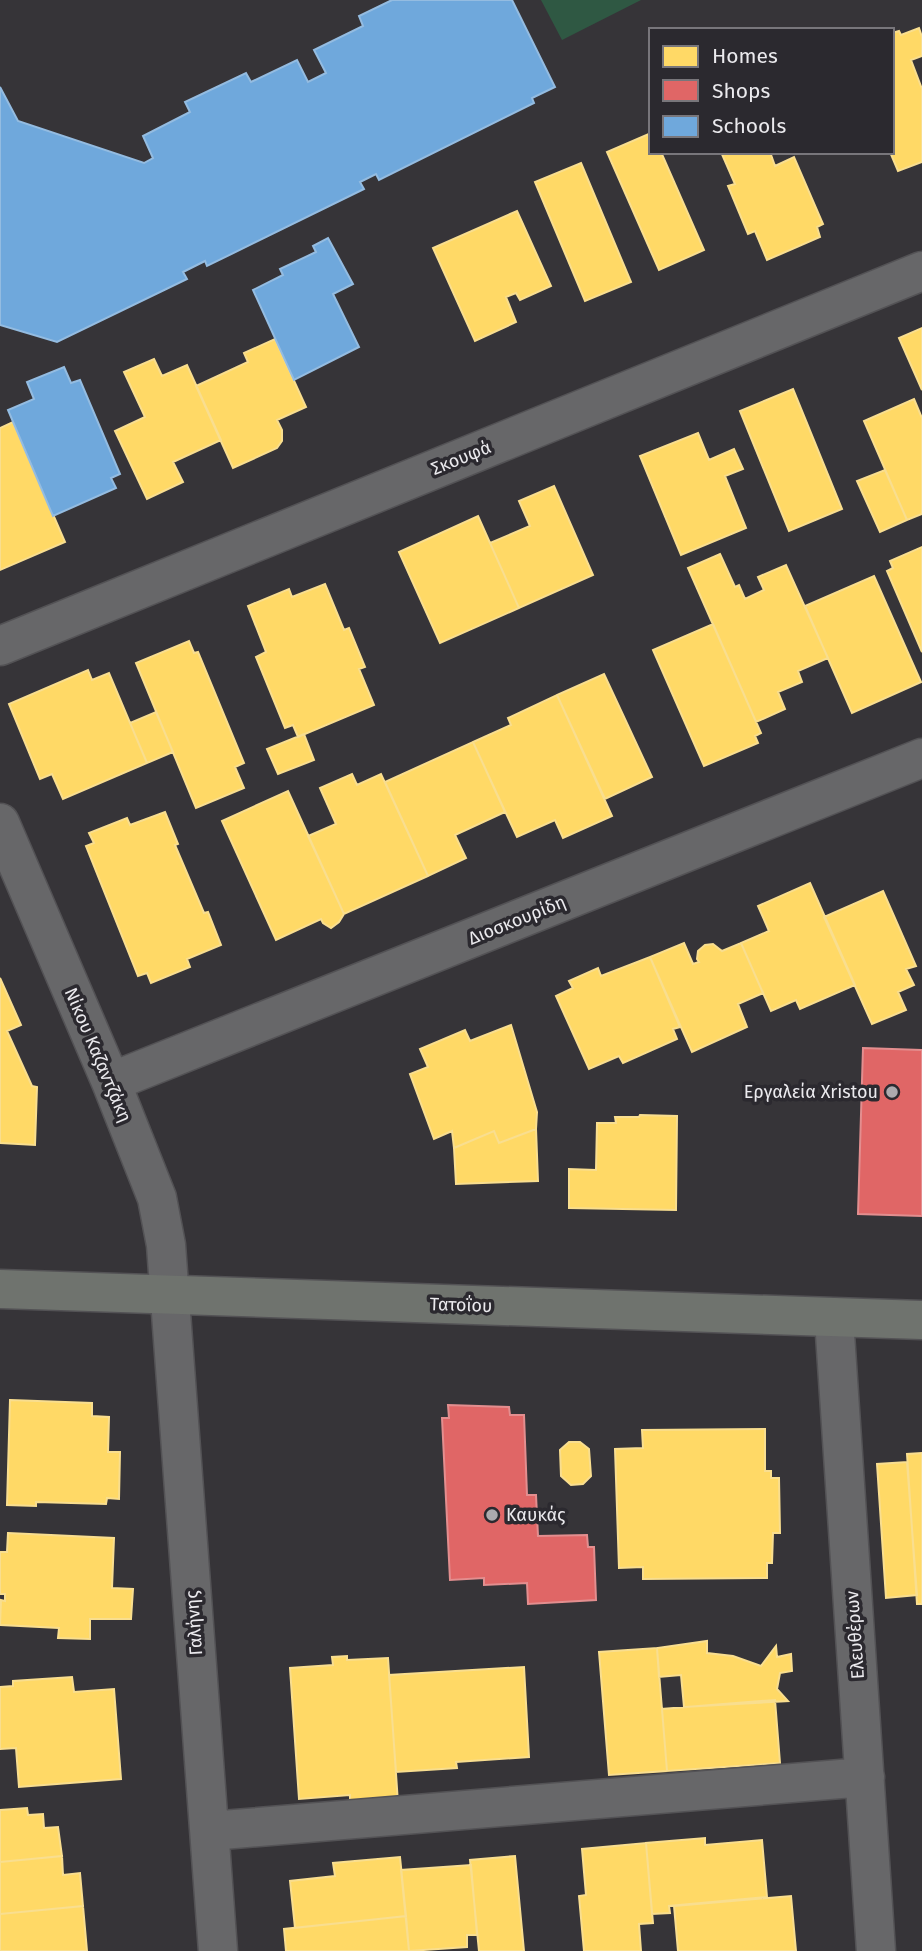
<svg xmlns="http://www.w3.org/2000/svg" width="922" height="1951" font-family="'Fira Sans',sans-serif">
<rect width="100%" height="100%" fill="#363438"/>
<path fill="#2f5843" d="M541,0H641L562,40Z"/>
<path fill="#ffd966" stroke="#f9de8f" stroke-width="2" d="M919,28L922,37V56L911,60L922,89V162L898,171L890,152H892V33L899,31L901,35Z
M651,133V152H661L704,250L659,270L607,152Z
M721,152H770L775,166L794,157L823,224L817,227L820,237L767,260L755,231L748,234L728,186L735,184Z
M581,163L631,282L585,301L535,182Z
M517,211L551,286L520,300L516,293L506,297L516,322L475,341L433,248Z
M922,328V390L899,338Z
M275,339L306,407L277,420L282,430V441L277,448L233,468L196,386L248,362L244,353Z
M154,359L162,376L187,365L221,440L173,462L183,482L147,499L115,431L145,417L124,372Z
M793,389L842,509L789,531L740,411Z
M914,399L922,418V514L907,520L864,421Z
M13,422L65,542L0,570V428Z
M698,433L709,460L734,449L743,469L725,476L746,528L681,555L640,456Z
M885,470L907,520L880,532L857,481Z
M554,486L593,575L519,608L490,543L530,526L519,501Z
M478,516L519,608L440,643L399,552Z
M922,547V652L887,571L893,568L890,561Z
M720,554L735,587L739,585L745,599L764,590L758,577L786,565L828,658L798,671L802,682L778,692L785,709L756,722L688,568Z
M874,576L921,682L852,713L805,606Z
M325,584L344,630L349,628L365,667L359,669L374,705L298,737L293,725L285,728L256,657L266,652L248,606L289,589L292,597Z
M713,624L761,733L755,736L758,743L704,766L653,650Z
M189,641L194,653L198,652L244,763L235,767L244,788L196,808L136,663Z
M88,670L92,680L109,673L147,763L63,799L52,774L40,779L9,704Z
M604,674L652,777L605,799L557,695Z
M557,695L612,816L563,838L555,820L517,837L473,742L511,725L508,718Z
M156,712L173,752L147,763L130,723Z
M304,734L314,760L278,774L267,749Z
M473,742L505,812L455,835L466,858L428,876L385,782Z
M352,774L357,785L381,774L428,876L344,914L308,836L336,824L320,788Z
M288,791L344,914L339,922L331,928L323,923L321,919L276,940L222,821Z
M165,812L178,844L175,845L204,913L208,912L221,945L187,959L190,967L151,983L147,973L138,976L86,846L94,843L89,833L127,818L130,825Z
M810,883L855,985L800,1009L796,1000L771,1011L741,943L769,931L758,906Z
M883,891L916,966L906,969L914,985L898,992L906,1010L872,1024L824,917Z
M684,943L693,964L699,962L697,959L698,951L705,945L713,944L722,951L741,943L763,993L738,1004L747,1027L692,1052L650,957Z
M650,957L680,1027L673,1029L677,1039L623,1063L619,1056L589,1069L556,996L573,988L569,981L598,968L601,976Z
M0,978L21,1025L7,1031L32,1086L37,1087L35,1145L0,1143Z
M511,1025L537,1112L536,1129L499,1143L494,1131L454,1148L452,1131L434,1139L410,1074L428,1067L420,1049L465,1030L470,1041Z
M640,1115L677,1116L676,1210L569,1208V1169L596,1170L597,1123H616L615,1117H639Z
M536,1129L538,1181L456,1184L454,1148L494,1131L499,1143Z
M10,1400L92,1403V1416L109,1417L108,1452H120L119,1499L107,1498L106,1504L36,1502V1506L7,1505Z
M765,1429V1471H771V1478H779L780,1533H773L772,1563H767V1578L643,1579V1567L619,1568L615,1449L643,1448L642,1430Z
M569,1442H580L589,1449L591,1476L583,1484L571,1485L561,1476L560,1450Z
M922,1453V1604H917L907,1454Z
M907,1462L917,1595L886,1598L877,1464Z
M8,1533L114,1538L112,1588L133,1589L131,1619H90V1639L58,1638L59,1628L0,1625L1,1600L5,1601V1594H0V1552H7Z
M707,1641V1653L733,1656L761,1666L776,1646L777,1657L791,1654L792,1671L780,1673L777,1689L788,1701L684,1707L681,1675L659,1677L657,1648Z
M657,1648L667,1771L609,1775L599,1652Z
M347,1656V1660L388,1658L398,1803L350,1806V1795L299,1799L290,1668L333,1665L332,1657Z
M524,1667L529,1757L456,1762L457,1768L396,1772L389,1675Z
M72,1677L74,1692L114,1689L121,1779L19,1787L16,1748L0,1749V1687L13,1686V1681Z
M775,1700L780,1763L667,1771L662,1709Z
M27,1808L28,1815L43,1814L44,1828L58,1827L62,1856L0,1862V1810Z
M705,1838V1845L762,1840L767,1897L669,1906L670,1913L652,1914L646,1843Z
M646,1843L653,1923L639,1924L641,1951H584L579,1896L586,1895L582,1849Z
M62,1856L63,1875L80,1873L83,1906L0,1914V1862Z
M515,1856L524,1951H479L470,1860Z
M400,1857L406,1916L295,1928L290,1881L335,1876L333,1863Z
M471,1865L477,1935H467V1947L409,1951L401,1870Z
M791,1896L796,1951H678L674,1906Z
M83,1906L87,1951H0V1914Z
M406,1916L409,1951H286L284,1929Z"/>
<path fill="#e06666" stroke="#e38e8f" stroke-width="2" d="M863,1048L922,1050V1216L858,1214Z
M448,1405L509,1407L510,1415H524L527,1495H536L538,1536L587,1535L588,1547H594L596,1600L528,1604L527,1583L484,1585V1578L450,1580L442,1418H449Z"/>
<path fill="#6fa8dc" stroke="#94bce1" stroke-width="2" d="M392,0H512L555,87L532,98L534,103L379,180L376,174L360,182L364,189L207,266L205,261L183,272L187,279L57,342L0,325V87L18,121L144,163L153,158L143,136L190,112L185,102L246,73L251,82L297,60L308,82L326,73L314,50L363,26L359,16Z
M328,238L353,284L333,294L359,347L294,380L253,290L283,275L280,269L316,252L313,246Z
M64,367L71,383L80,380L120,474L111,478L116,488L53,516L8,410L34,399L27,382Z"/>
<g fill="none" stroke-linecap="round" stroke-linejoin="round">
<g stroke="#535255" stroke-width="41">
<path id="minor" d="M0,646L922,271
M0,823L111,1082L157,1198L166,1245L218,1951
M111,1082L922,758
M834,1319L876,1951
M210,1831L865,1777"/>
</g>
<g stroke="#535255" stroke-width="41">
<path id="major" d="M0,1289L922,1320"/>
</g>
<use href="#minor" stroke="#676769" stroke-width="38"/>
<use href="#major" stroke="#6f736e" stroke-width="38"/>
</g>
<g fill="#acaaae" stroke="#2b292f" stroke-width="2.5">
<circle cx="892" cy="1092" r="7"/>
<circle cx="492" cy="1515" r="7"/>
</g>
<g text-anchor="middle" stroke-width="7" stroke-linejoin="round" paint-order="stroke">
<g font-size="18" fill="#ebeaee" stroke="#2b292f">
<text transform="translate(461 458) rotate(-22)" y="6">Σκουφά</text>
<text transform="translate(517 920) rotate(-22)" y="6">Διοσκουρίδη</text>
<text transform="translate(98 1055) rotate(67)" y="6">Νίκου Καζαντζάκη</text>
<text transform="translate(461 1305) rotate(2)" y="6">Τατοΐου</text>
<text transform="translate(194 1623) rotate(-94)" y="6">Γαλήνης</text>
<text transform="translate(855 1635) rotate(-94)" y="6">Ελευθέρων</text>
</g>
<g font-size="18" fill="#ebeaee" stroke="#2b292f" text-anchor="end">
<text x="878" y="1098">Εργαλεία Xristou</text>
<text x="506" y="1521" text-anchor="start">Καυκάς</text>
</g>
</g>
<rect x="649" y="28" width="245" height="126" fill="#2b292f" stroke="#78767b" stroke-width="2"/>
<rect x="663" y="46" width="35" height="21" fill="#ffd966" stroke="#78767b" stroke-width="2"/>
<text x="712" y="63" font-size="21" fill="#ebeaee">Homes</text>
<rect x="663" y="80" width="35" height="21" fill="#e06666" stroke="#78767b" stroke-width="2"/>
<text x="712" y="98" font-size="21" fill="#ebeaee">Shops</text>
<rect x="663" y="116" width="35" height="21" fill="#6fa8dc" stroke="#78767b" stroke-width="2"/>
<text x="712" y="133" font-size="21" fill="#ebeaee">Schools</text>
</svg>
